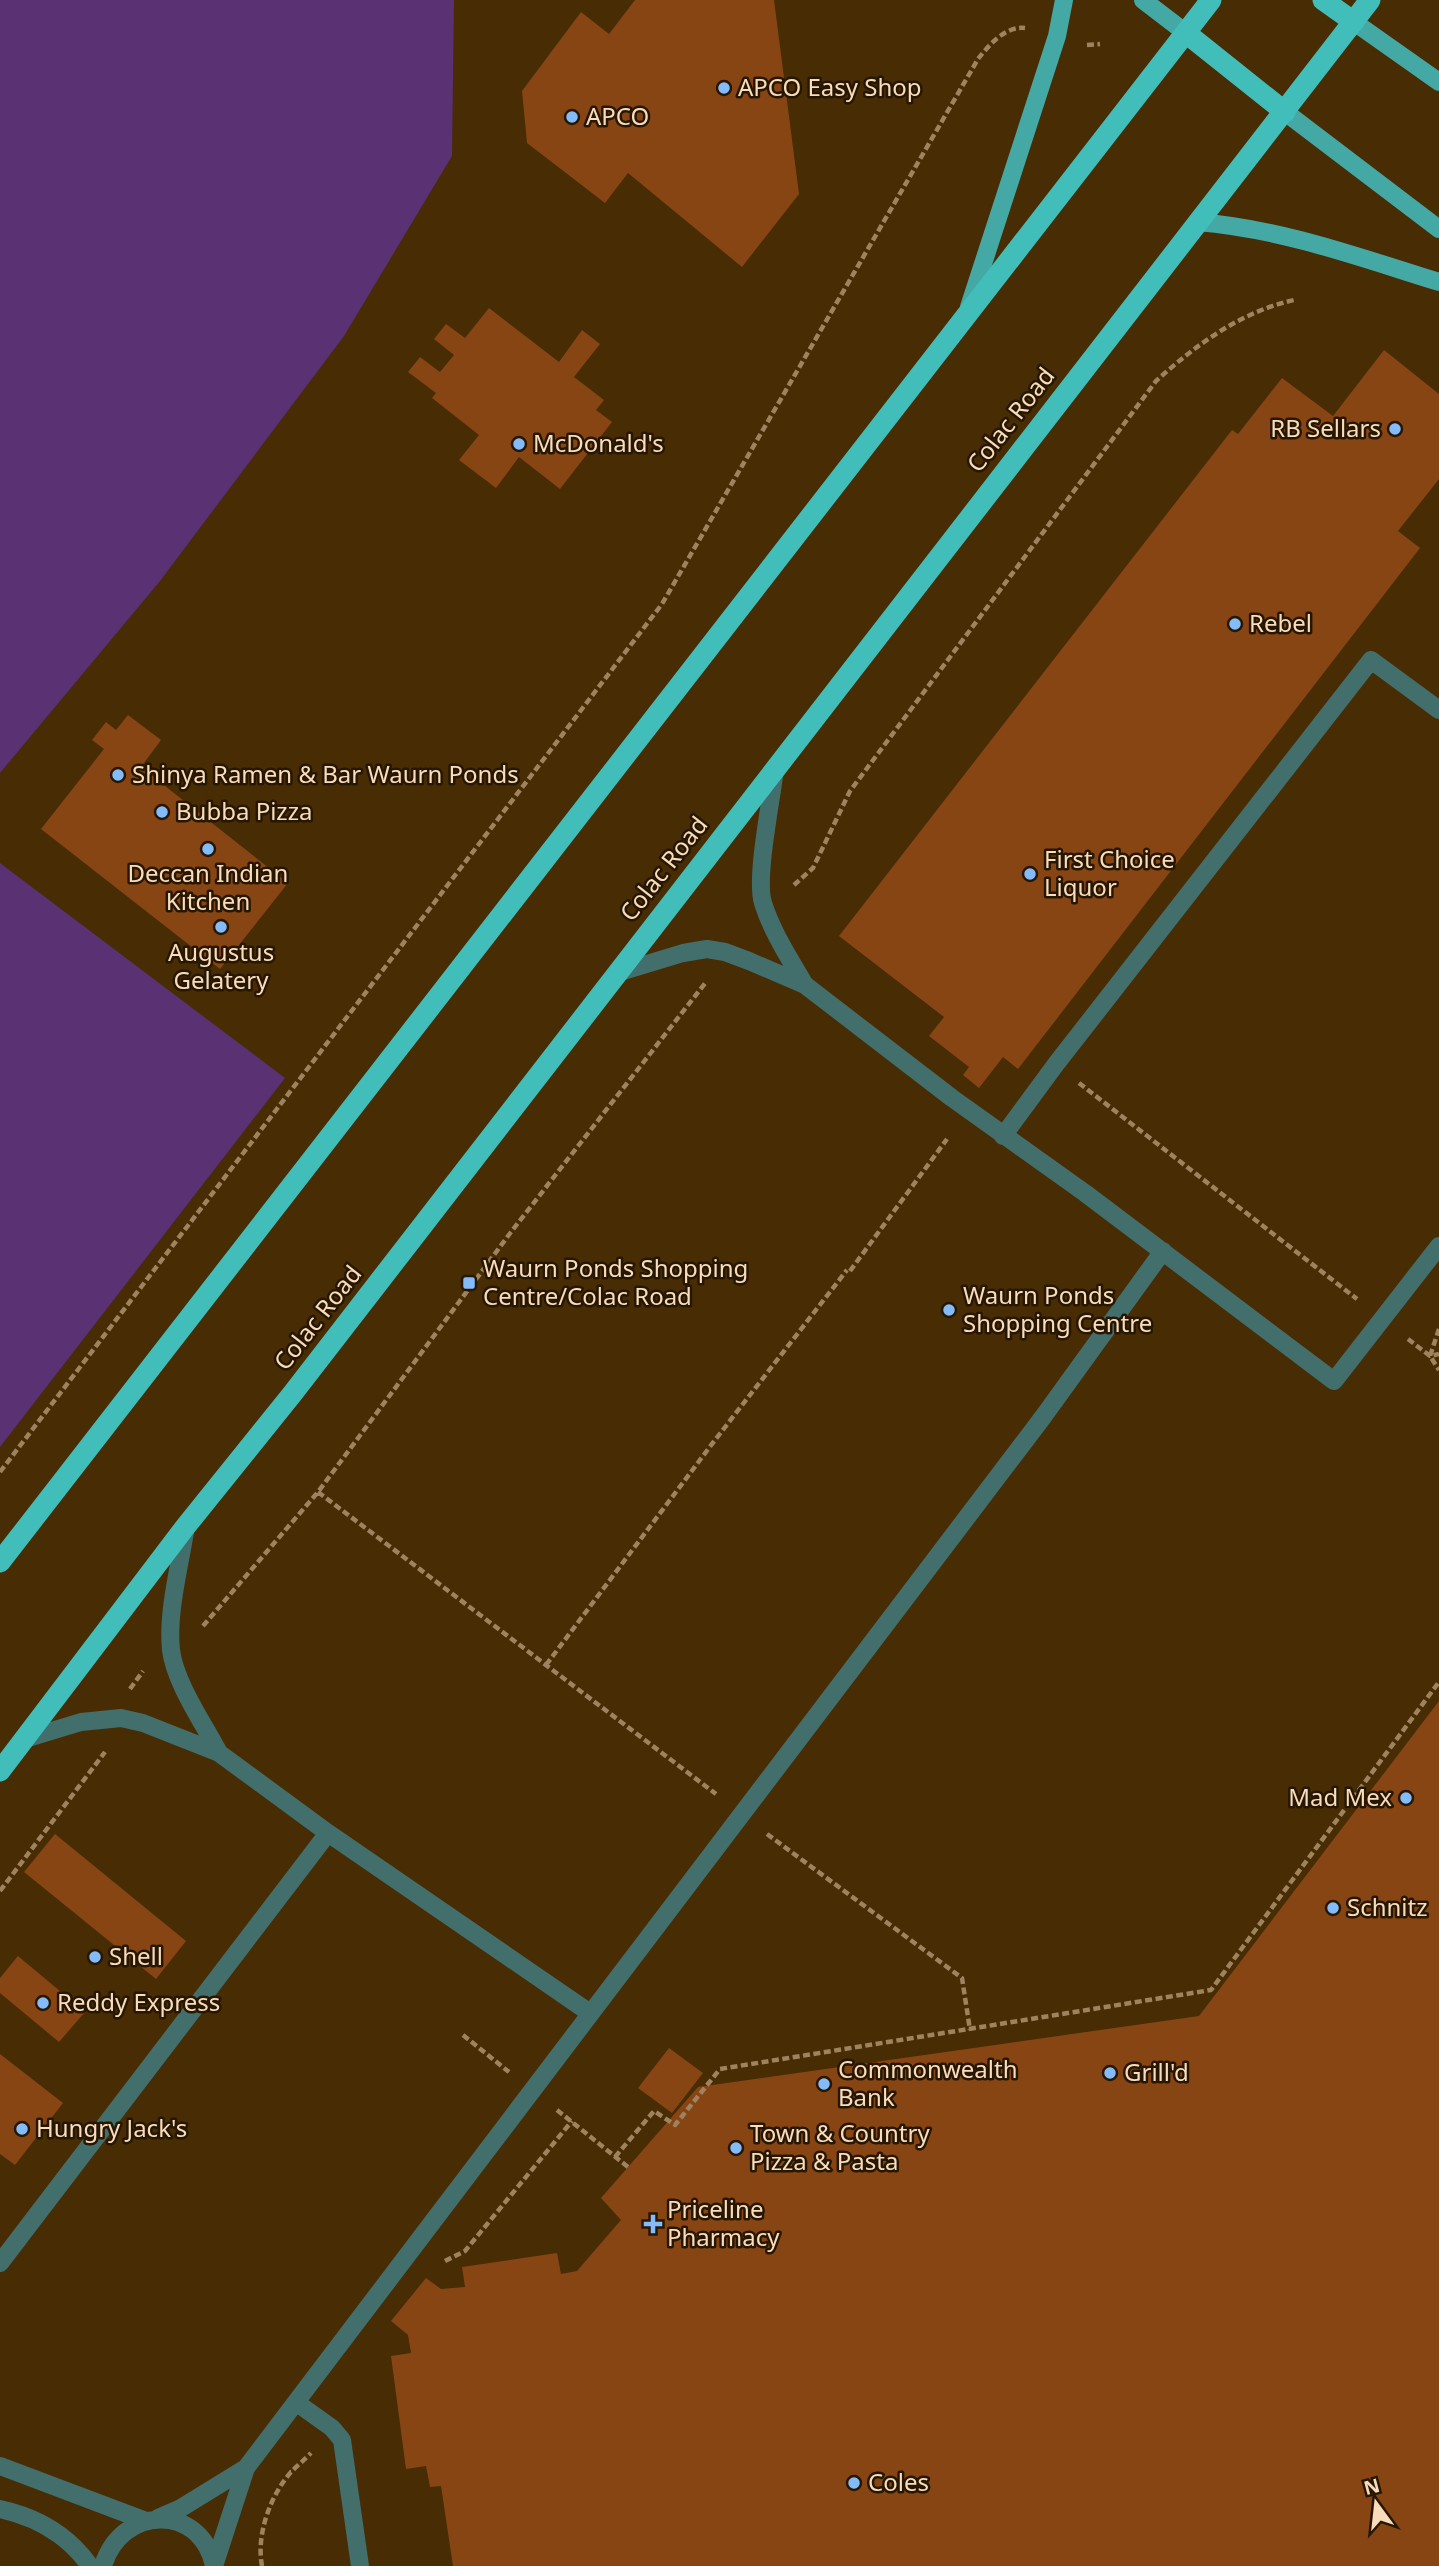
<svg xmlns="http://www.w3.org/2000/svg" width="1439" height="2566" font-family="'Noto Sans',sans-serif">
<rect width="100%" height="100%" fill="#472c04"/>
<path fill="#5a3172" d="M0,0H454L452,156L344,336L160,581L0,773Z
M0,863L285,1078L0,1447Z"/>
<path fill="#884514" d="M635,0H774L799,194L742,267L628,173L605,203L527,143L522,91L581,12L609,34Z
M489,308L559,362L582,330L600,344L574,377L604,400L596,410L612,422L560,489L519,457L496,488L459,460L479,435L432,398L436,393L408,372L420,357L440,372L454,355L434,339L446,324L465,338Z
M1384,350L1439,394V479L1398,531L1420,548L1018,1069L1003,1057L979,1088L963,1075L969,1067L929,1036L944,1017L839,936L1232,430L1238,434L1282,378L1333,416Z
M128,715L161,740L141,767L288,883L220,969L41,829L104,749L92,740L106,722L116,730Z
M1439,1701V2566H453L441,2486L430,2487L426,2466L406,2469L391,2356L411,2353L408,2335L391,2321L426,2278L441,2289L465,2287L462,2267L557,2253L561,2274L577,2271L621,2220L601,2198L698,2087L1199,2016Z
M55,1834L186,1941L156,1979L24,1872Z
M18,1956L85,2012L59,2042L0,1993V1978Z
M669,2048L703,2073L672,2113L638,2088Z
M0,2054L63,2103L15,2165L0,2154Z"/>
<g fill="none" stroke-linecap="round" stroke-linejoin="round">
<path stroke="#9f835f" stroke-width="4.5" stroke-dasharray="7 3.5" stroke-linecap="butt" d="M1087,45L1100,44
M794,885L813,868L850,791L1156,381C1196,345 1240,312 1294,300
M1079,1083L1357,1299
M850,1271L947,1139
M1439,1329L1430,1356L1439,1370
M1408,1339L1430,1356L1439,1354
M0,1472L662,604L978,59C989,45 1005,26 1025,28
M318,1492L716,1794
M203,1626L318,1492L511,1232L706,982
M546,1665L715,1440L847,1270
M130,1689L143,1671
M767,1834L962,1978L970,2030
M0,1891L105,1752
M463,2035L509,2072
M557,2110L628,2167
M615,2157L654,2111L675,2125L720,2069L1211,1990L1439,1682
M445,2261L465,2251L572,2121
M262,2566C256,2535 270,2496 291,2472C297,2466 304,2460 311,2453"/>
<path stroke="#426e6c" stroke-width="18" d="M775,768C772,798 755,877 763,903C772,932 790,959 805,985
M617,973L683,953L707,949L725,952L749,961L805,985L952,1098L1085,1193L1334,1381L1439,1246
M1003,1136L1056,1064L1371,660L1439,710
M186,1526C180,1565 167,1612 171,1650C175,1683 204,1724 219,1753
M25,1739L81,1722L121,1718L143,1723L219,1753L328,1833L590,2013
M0,2263L328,1833
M297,2403L332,2428L342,2440L360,2566
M0,2466L146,2521
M0,2509C37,2517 68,2535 90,2566
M158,2518L181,2508L246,2468
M103,2566C121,2505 201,2503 214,2566
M214,2566L246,2468L1043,1417L1163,1251"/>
<path stroke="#44a8a4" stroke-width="18" d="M1143,0L1186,33
M1354,22L1439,82
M1285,112L1439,229
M1197,222C1283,229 1358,257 1439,282
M969,307L1057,36L1064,0"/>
<path stroke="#41beba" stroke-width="21" d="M1323,0L1354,22
M1186,33L1285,112
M0,1562L1211,0
M0,1771L186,1526L293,1393L1370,0"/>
</g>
<g fill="#84bcfb" stroke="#271702" stroke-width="2.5">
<circle cx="724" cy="88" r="7"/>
<circle cx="572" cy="117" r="7"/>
<circle cx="1395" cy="429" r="7"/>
<circle cx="519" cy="444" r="7"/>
<circle cx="1235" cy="624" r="7"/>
<circle cx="118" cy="775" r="7"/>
<circle cx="162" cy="812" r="7"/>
<circle cx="208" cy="849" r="7"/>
<circle cx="1030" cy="874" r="7"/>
<circle cx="221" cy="927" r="7"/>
<rect x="462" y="1276" width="14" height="14" rx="3.5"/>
<circle cx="949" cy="1310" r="7"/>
<circle cx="1406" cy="1798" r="7"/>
<circle cx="1333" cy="1908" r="7"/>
<circle cx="95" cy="1957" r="7"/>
<circle cx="43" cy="2003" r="7"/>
<circle cx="1110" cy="2073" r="7"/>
<circle cx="824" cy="2084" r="7"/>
<circle cx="22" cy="2129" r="7"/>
<circle cx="736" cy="2148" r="7"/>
<path d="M649.5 2213.5h7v7h7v7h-7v7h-7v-7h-7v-7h7z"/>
<circle cx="854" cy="2483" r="7"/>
</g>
<g text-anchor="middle" stroke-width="5" stroke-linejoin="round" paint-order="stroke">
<g font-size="24" fill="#f8dcbb" stroke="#271702" text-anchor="start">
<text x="738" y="96">APCO Easy Shop</text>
<text x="586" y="125">APCO</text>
<text x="1381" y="437" text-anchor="end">RB Sellars</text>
<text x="533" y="452">McDonald's</text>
<text x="1249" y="632">Rebel</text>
<text x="132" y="783">Shinya Ramen &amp; Bar Waurn Ponds</text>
<text x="176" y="820">Bubba Pizza</text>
<text x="1044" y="868">First Choice<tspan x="1044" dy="28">Liquor</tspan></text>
<text x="208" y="882" text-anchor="middle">Deccan Indian<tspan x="208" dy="28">Kitchen</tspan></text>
<text x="221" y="961" text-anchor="middle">Augustus<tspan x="221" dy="28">Gelatery</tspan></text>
<text x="483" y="1277">Waurn Ponds Shopping<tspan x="483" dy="28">Centre/Colac Road</tspan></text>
<text x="963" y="1304">Waurn Ponds<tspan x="963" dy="28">Shopping Centre</tspan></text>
<text x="1392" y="1806" text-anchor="end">Mad Mex</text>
<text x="1347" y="1916">Schnitz</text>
<text x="109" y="1965">Shell</text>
<text x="57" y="2011">Reddy Express</text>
<text x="838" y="2078">Commonwealth<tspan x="838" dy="28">Bank</tspan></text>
<text x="1124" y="2081">Grill'd</text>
<text x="36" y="2137">Hungry Jack's</text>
<text x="750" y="2142">Town &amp; Country<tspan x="750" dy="28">Pizza &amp; Pasta</tspan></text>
<text x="667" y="2218">Priceline<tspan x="667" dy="28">Pharmacy</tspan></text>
<text x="868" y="2491">Coles</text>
</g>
<g font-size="24" fill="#f8dcbb" stroke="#271702">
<text transform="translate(1011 420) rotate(-52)" y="8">Colac Road</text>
<text transform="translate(664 869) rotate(-52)" y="8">Colac Road</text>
<text transform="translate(318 1318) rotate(-52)" y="8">Colac Road</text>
</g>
</g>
<g transform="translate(1376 2503) rotate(345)" stroke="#271702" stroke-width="5" paint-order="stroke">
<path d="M0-5L12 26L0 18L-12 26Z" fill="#f8dcbb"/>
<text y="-10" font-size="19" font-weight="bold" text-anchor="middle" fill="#f8dcbb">N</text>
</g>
</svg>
